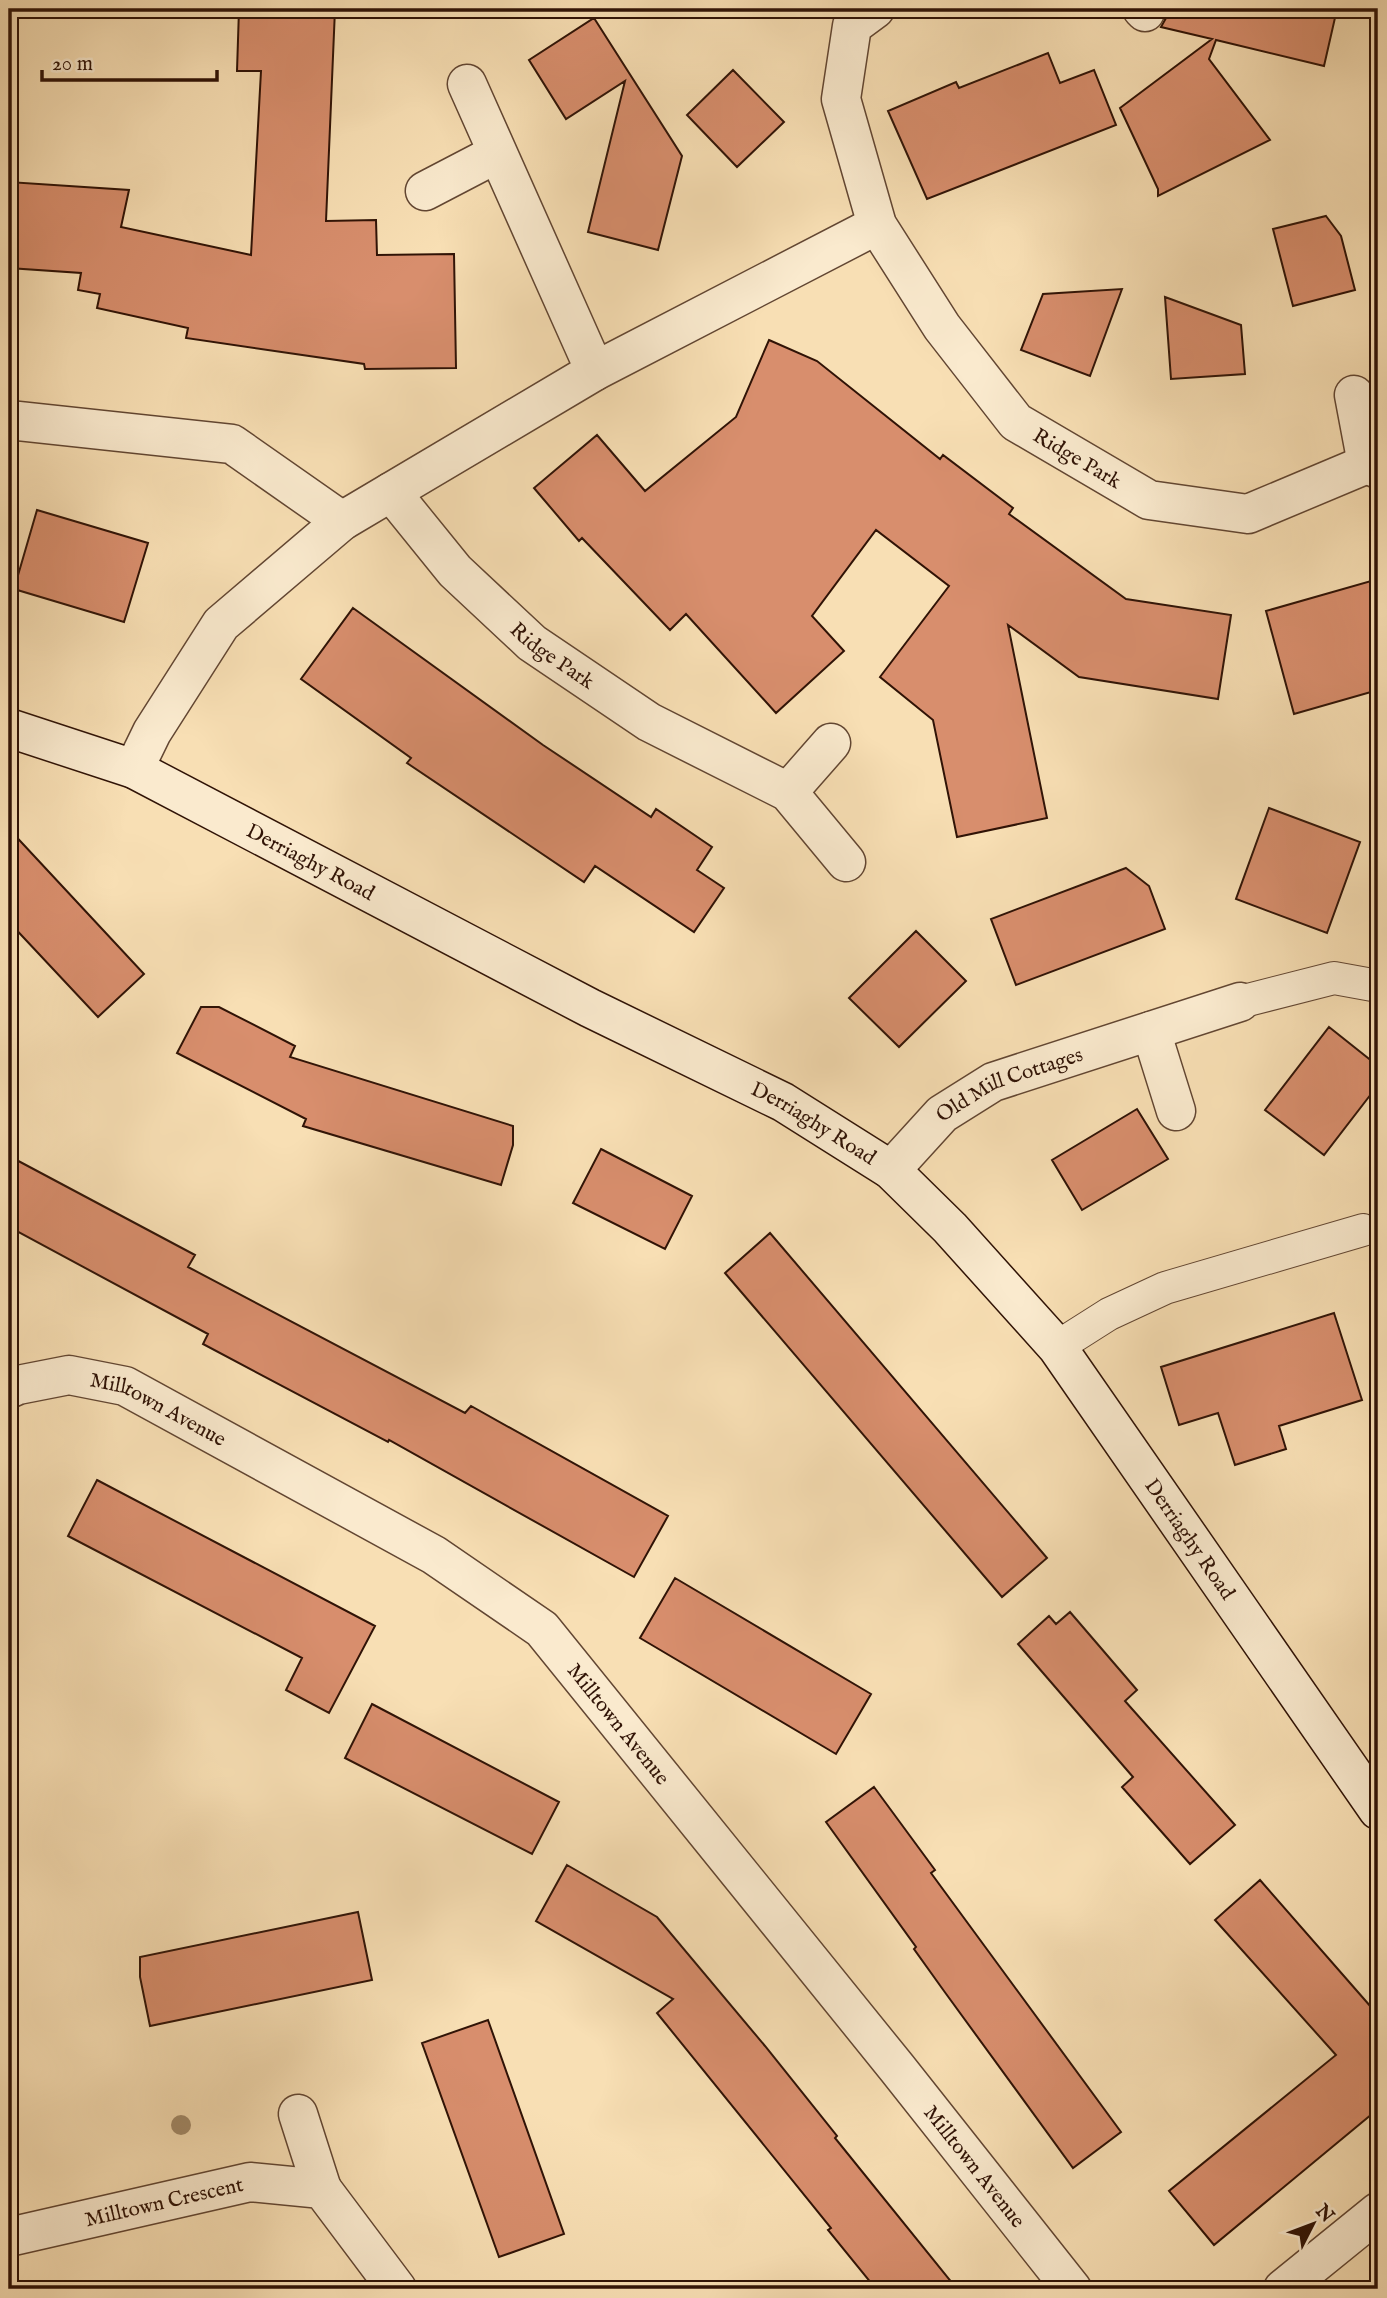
<svg xmlns="http://www.w3.org/2000/svg" width="1387" height="2298" font-family="'IM FELL English',serif">
<rect width="100%" height="100%" fill="#f8dfb4"/>
<filter id="stains"><feTurbulence type="fractalNoise" baseFrequency=".00286" numOctaves="4"/><feColorMatrix values="0 0 0 0 .2 0 0 0 0 .09 0 0 0 0 .02 0 0 0 .5 -.17"/></filter>
<radialGradient id="worn" r=".72"><stop offset=".6" stop-color="#630" stop-opacity="0"/><stop offset="1" stop-color="#630" stop-opacity=".3"/></radialGradient>
<path fill="#d88e6d" stroke="#301306" stroke-width="2" d="M239,9H335L326,221L376,220L377,255L454,254L456,368L365,369L364,364L186,338L188,328L97,308L100,294L78,290L81,273L9,268V182L129,190L121,227L251,255L261,71H237Z
M1166,9H1337L1324,66L1216,40L1209,59L1270,140L1158,196V189L1120,108L1212,39L1161,27L1166,18Z
M594,18L682,156L658,250L588,232L625,81L566,119L529,60Z
M1048,53L1060,83L1094,70L1116,125L927,199L888,111L956,82L959,88Z
M733,70L784,122L737,167L687,115Z
M1326,216L1341,236L1355,290L1293,306L1273,229Z
M1122,289L1090,376L1021,350L1043,294Z
M1165,297L1241,325L1245,374L1171,379Z
M769,340L817,361L940,459L943,455L1013,508L1009,514L1126,599L1231,615L1218,699L1079,677L1008,625L1047,818L957,837L933,720L880,677L949,586L876,530L812,616L844,651L776,713L686,614L670,630L582,538L579,541L534,488L597,435L645,491L736,417Z
M37,510L148,543L124,622L14,589Z
M1378,579V690L1294,714L1266,611Z
M353,608L543,745L651,817L656,809L712,847L697,870L724,888L694,932L595,866L584,882L407,763L411,758L301,679Z
M1269,808L1360,842L1327,933L1236,899Z
M9,829L144,974L98,1017L9,922Z
M1126,868L1149,886L1165,929L1016,985L991,919Z
M916,931L966,981L899,1047L849,998Z
M201,1007H219L295,1046L290,1057L513,1126V1145L501,1185L303,1126L306,1119L177,1053Z
M1329,1027L1378,1066V1085L1324,1155L1265,1110Z
M1137,1109L1168,1159L1082,1210L1052,1160Z
M601,1149L692,1196L665,1249L573,1203Z
M9,1156L195,1255L188,1267L465,1413L471,1406L668,1516L634,1577L389,1440L388,1442L203,1344L208,1334L9,1227Z
M770,1233L1047,1558L1002,1597L725,1273Z
M1334,1313L1362,1400L1279,1426L1286,1449L1235,1465L1218,1413L1179,1425L1161,1367Z
M97,1480L375,1626L329,1713L286,1690L302,1658L68,1536Z
M675,1578L871,1694L836,1754L640,1638Z
M1070,1612L1137,1690L1125,1701L1235,1825L1190,1864L1122,1787L1133,1777L1018,1644L1049,1616L1056,1624Z
M372,1704L559,1802L532,1854L345,1758Z
M874,1787L935,1870L931,1873L1121,2132L1073,2168L944,1991L914,1949L916,1947L826,1822Z
M567,1865L657,1917L765,2046L837,2136L835,2138L957,2289H876L828,2230L831,2228L657,2013L673,1999L536,1921Z
M1260,1880L1378,2015V2109L1214,2245L1169,2191L1336,2055L1215,1920Z
M358,1912L372,1980L150,2026L140,1977V1957Z
M488,2020L564,2234L499,2257L422,2043Z"/>
<g fill="none" stroke-linecap="round" stroke-linejoin="round">
<g stroke="#624632" stroke-width="34">
<path id="lane" d="M1240,1002L1334,978L1378,986
M1057,1347L1109,1314L1165,1288L1363,1230"/>
</g>
<g stroke="#624632" stroke-width="41">
<g id="street">
<path id="s1" d="M875,9L852,26L841,99L877,225L942,327L1016,422L1149,500L1248,514L1367,464"/>
<path d="M1142,9L1145,12"/>
<path d="M467,84L595,371"/>
<path d="M425,191L496,154"/>
<path d="M1354,395L1367,464L1378,469"/>
<path d="M9,420L232,444L342,521"/>
<path id="s2" d="M391,492L455,571L532,643L649,722L788,792L846,862"/>
<path d="M134,769L152,732L221,624L342,521L595,371L877,225"/>
<path d="M788,792L831,743"/>
<path d="M1151,1031L1176,1111"/>
<path id="s3" d="M891,1170L942,1114L993,1082L1240,1002"/>
<path id="s4" d="M9,1389L18,1385L69,1375L125,1386L434,1555L542,1629L897,2068L1072,2289"/>
<path d="M298,2114L322,2189"/>
<path id="s5" d="M9,2237L250,2182L322,2189L397,2289"/>
<path d="M1283,2289L1378,2212"/>
</g>
</g>
<g stroke="#301306" stroke-width="41">
<g id="secondary">
<path id="s6" d="M9,728L134,769L590,1008L783,1102L891,1170L950,1228L1057,1347L1378,1810"/>
</g>
</g>
<use href="#lane" stroke="#faeace" stroke-width="32"/>
<use href="#street" stroke="#faeace" stroke-width="38"/>
<use href="#secondary" stroke="#faeace" stroke-width="38"/>
</g>
<circle fill="#a38b6a" cx="181" cy="2125" r="10"/>
<g text-anchor="middle" stroke-width="7" stroke-linejoin="round" paint-order="stroke">
<g font-size="21" fill="#301306" stroke="#faeace">
<text dy="7" stroke="none"><textPath href="#s1" startOffset="546">Ridge Park</textPath></text>
<text dy="7" stroke="none"><textPath href="#s2" startOffset="231">Ridge Park</textPath></text>
<text dy="7" stroke="none"><textPath href="#s6" startOffset="331">Derriaghy Road</textPath></text>
<text dy="7" stroke="none"><textPath href="#s3" startOffset="150">Old Mill Cottages</textPath></text>
<text dy="7" stroke="none"><textPath href="#s6" startOffset="898">Derriaghy Road</textPath></text>
<text dy="7" stroke="none"><textPath href="#s4" startOffset="158">Milltown Avenue</textPath></text>
<text dy="7" stroke="none"><textPath href="#s6" startOffset="1465">Derriaghy Road</textPath></text>
<text dy="7" stroke="none"><textPath href="#s4" startOffset="724">Milltown Avenue</textPath></text>
<text dy="7" stroke="none"><textPath href="#s4" startOffset="1292">Milltown Avenue</textPath></text>
<text dy="7" stroke="none"><textPath href="#s5" startOffset="159">Milltown Crescent</textPath></text>
</g>
</g>
<rect width="1387" height="2298" fill="none" stroke="#f8dfb4" stroke-width="35"/>
<rect x="10" y="10" width="1366" height="2277" fill="none" stroke="#301306" stroke-width="3.5"/>
<rect x="18" y="18" width="1352" height="2263" fill="none" stroke="#301306" stroke-width="2"/>
<g transform="translate(1313 2224) rotate(48)" stroke="#faeace" stroke-width="5" paint-order="stroke">
<path d="M0-5L12 26L0 18L-12 26Z" fill="#301306"/>
<text y="-10" font-size="19" font-weight="bold" text-anchor="middle" fill="#301306">N</text>
</g>
<path d="M42 70v10h175v-10" fill="none" stroke="#301306" stroke-width="3.5"/>
<text x="52" y="70" font-size="21" fill="#301306" stroke="#faeace" stroke-width="5" paint-order="stroke">20 m</text>
<rect width="100%" height="100%" filter="url(#stains)"/>
<rect width="100%" height="100%" fill="url(#worn)"/>
</svg>
